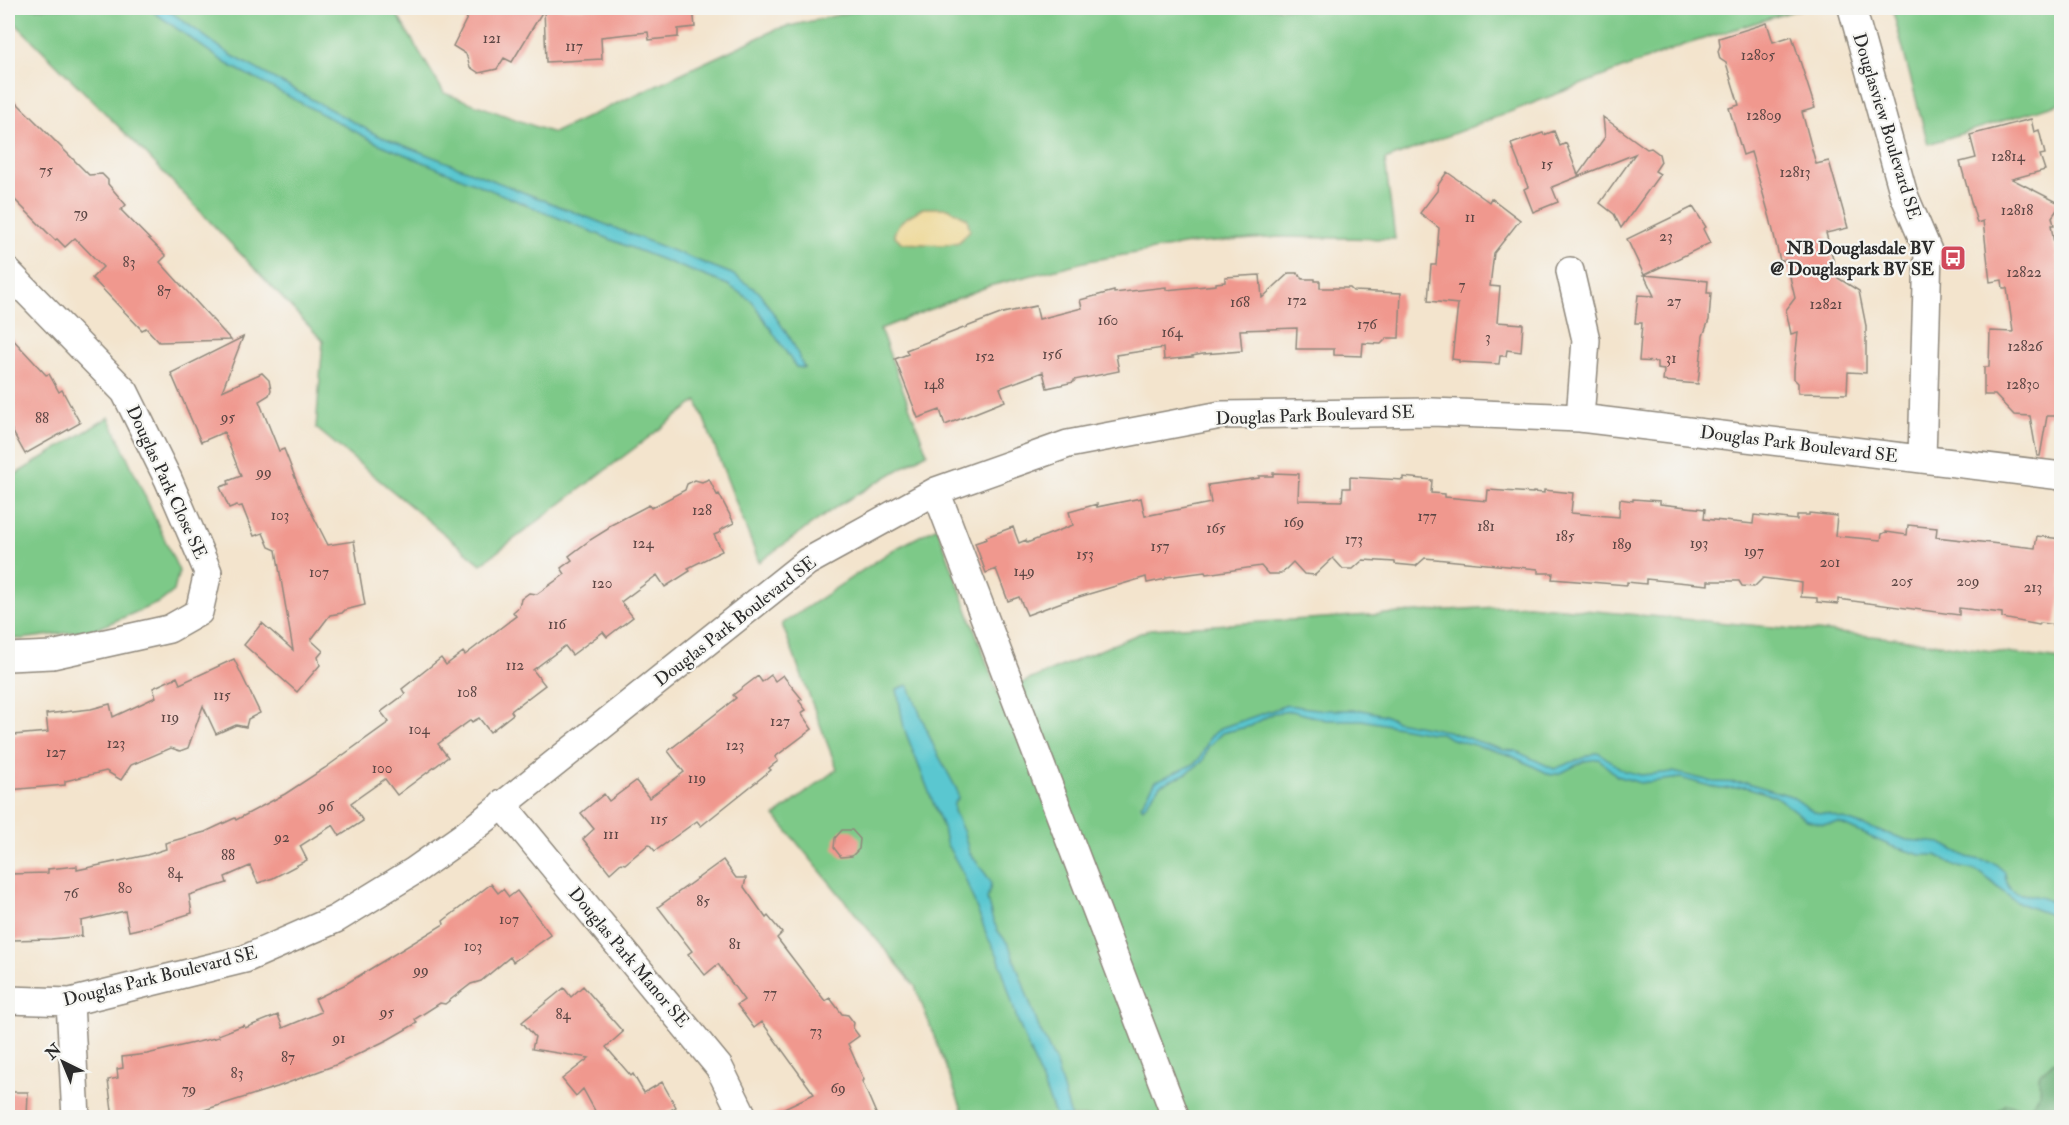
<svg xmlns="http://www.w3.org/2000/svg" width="2069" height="1125" font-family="'IM FELL Double Pica',serif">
<rect width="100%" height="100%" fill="#f6f6f2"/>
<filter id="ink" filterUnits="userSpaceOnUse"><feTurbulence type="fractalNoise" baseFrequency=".0167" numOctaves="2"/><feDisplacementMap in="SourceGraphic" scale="12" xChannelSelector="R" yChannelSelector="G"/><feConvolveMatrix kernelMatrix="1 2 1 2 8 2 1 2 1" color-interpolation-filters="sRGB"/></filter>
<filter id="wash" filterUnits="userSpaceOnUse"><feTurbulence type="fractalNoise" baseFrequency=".008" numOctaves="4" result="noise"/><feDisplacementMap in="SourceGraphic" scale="24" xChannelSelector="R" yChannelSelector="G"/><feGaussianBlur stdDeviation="1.35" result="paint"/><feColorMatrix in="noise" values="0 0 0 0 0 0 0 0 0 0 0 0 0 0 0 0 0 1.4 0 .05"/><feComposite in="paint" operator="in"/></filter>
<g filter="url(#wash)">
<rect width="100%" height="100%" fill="#f3e4cd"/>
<path fill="#7dc988" stroke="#547a5a" stroke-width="1.5" d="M8,8H393L444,93L553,133L777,29L868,8H1803L1684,45L1385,160L1395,239L1280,237L1189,244L1088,261L989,286L880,329L927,453L839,505L759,562L697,401L481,564L316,428L323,341L146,154L8,16Z
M1892,8H2061V103L1928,144Z
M109,417L179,571L174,591L160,602L96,629L22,639L8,638V479Z
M937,527L998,693L1150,629L1528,605L1893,638L2061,660V1117H965L915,986L775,816L837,769L782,624L893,550Z"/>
<path fill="#66ad74" stroke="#486c50" stroke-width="1.5" d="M2061,1059V1117H1995L1999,1110L2006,1104L2025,1109C2041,1101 2040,1093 2039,1076L2053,1062Z"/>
<path fill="#eeda9e" stroke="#8c8264" stroke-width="1.5" d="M923,208H948L967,218L970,230L959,242L944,245L902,243L894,235C897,220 910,216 923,208Z"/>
<path fill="#5ac7d0" stroke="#42797e" stroke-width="1.5" d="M148,8H165L231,55L377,135L732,274L759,292L792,341L804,368L796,367L752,301L728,285L624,245L377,143L227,64Z
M908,685L934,747L957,790L958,799L954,802V811L964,833L969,852L990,880L991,885L987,899L992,918L998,931L1009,945L1039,1028L1055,1061L1071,1117H1056L1017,1019L998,956L988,938L963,873L946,843L943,828L904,728L897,689Z
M1287,705L1323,710H1362L1384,715L1396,721L1447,731L1503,750L1516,751L1554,769L1598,752L1624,771L1641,775L1673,772L1714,782L1747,783L1791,796L1814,812L1828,814L1907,840L1941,843L1967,857L1994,863L2005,872C2007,902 2024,890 2045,899C2050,901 2056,906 2061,909V919L2016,902L1982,874L1973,870L1958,867L1936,855H1921L1891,846L1839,823L1823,824L1807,820L1775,796L1746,787L1720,789L1681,778L1640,783L1617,776L1599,759L1584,761L1561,773L1551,775L1510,755L1449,738L1441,733H1431L1362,720H1326L1292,711L1273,713L1251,726L1222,733L1208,747L1203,761L1187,773L1160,785L1143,808L1141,805L1156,781L1194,764L1200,758L1210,737L1221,728Z"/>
<g id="blocks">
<path fill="#f0988e" d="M472,8H693L695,27L678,29V37L649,40L648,32L601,37L602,59L546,62L544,9L512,62L504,58L497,69L479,73L470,67L466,54L453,46Z
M1767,23L1773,42L1792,36L1815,108L1802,112L1816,164L1829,161L1848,228L1826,233L1838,278L1859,291L1866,326V373L1848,372L1847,394L1798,393V383L1794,379V370L1798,332L1791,334L1786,310L1795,298L1786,260L1780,261L1770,218L1751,152L1743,155L1729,108L1739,105L1726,63L1720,59L1718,51L1720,46L1719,38Z
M8,94L89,175L102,174L108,180V184L126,205L121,210L166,256L160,262L231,340L159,342L146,328L142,330L92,278L103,267L75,238L65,247L57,239L55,240L8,193Z
M1603,117L1647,149L1651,148L1659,154L1661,162L1655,171L1660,174L1621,228L1614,214L1600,203L1635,154L1552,187L1558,202L1533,212L1524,189L1528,187L1511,144L1543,133L1544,135L1554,131L1560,146L1566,143L1578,175L1605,137Z
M2031,119L2034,132L2039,130L2045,154L2040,155L2045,170L2012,179L2061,204L2052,217L2054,225H2051L2061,284V416H2047L2040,456H2037L2030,416L2014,415L1995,395H1984V367H1989L1990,331L2013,332L2007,288H2003L2002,280L1990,282L1983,221L1977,223L1960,162L1976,158L1970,135Z
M1447,172L1489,202L1491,198L1520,220L1494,253L1490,286L1500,287L1497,322L1523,324L1521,352L1507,350L1506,356H1500L1499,364L1459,362V360L1452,359L1458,304L1428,301L1431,265H1436L1439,228L1420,213L1437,191L1438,185Z
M1693,207L1706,227L1703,229L1710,243L1644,275L1708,281L1707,293H1711L1709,320L1703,336L1698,384L1663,381L1664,370L1657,369V362L1639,361L1642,323H1635L1638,295L1654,296L1627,239Z
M1289,273H1297L1303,279H1315V281H1320V288H1350L1353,291L1401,293L1399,338H1387L1381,344L1363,343L1362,356L1334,355V349H1296L1297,328L1240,330L1242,351L1203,354L1192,356L1193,357L1164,360L1163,348L1116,355L1119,371L1074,380V382L1047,388L1043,372L1000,388L1005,401L945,425L940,410L918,418L895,359L908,354L906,350L1003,313L1036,306L1039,319L1082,308L1080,300L1114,291V293L1166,287V290L1216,285V283L1225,282V277L1260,275L1262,298Z
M8,334L46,375L49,374L59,392L62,390L80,423L25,454L8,423Z
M243,337L222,391L262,373L269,380L271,390L269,395L259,401L279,451L284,449L300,490L328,545L354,541L365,605L345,610L342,613L330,615L311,640L323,651L318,657L320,665L297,692L244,645L262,623L293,650L276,550L269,547L263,533L254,536L242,506L238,507L237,505L229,508L220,487L229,484L228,481L241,476L224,432L201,442L171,373Z
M1273,473L1299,474L1298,500L1342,501L1343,488H1350V477L1403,480V477L1432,480L1431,493L1445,494V497L1487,501L1488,490L1533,493V492L1544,493V490L1573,493L1571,513L1619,517L1620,499L1633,501V499L1660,501V504L1705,509L1704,519L1753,524L1754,515L1797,520V515H1809V513L1837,516L1835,536L1881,540L1882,534L1886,532L1907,535L1908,525L1937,528L1936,537L2035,548L2037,536L2061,539V594L2055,625L2041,623L2039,625L2002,618V613L1959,608V615L1838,599V604L1817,602V598L1801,597L1802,583L1763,578L1754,587L1742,586L1739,581H1708V585L1646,579V584L1627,582V585L1552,579L1553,573H1538V569L1425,558L1416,566L1395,564V562L1363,560L1353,569H1343L1333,558L1315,575L1304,574L1293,562L1281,574H1268L1261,566L1206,574L1205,572L1166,577V579L1147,583L1146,577L1062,602L1027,615L1019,597L1008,601L996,569L986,573L975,543L987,539L986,537L1013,527L1019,543L1026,540L1027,543L1073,525L1069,512L1097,504V507L1141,498L1145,516L1211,503L1208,485L1259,478V476H1273Z
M709,479L717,495L719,494L734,523L720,530L721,532L714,535L722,551L688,568L690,571L665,587L657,575L621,602L633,617L607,637L603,632L572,655L565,646L533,670L545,685L511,711L513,714L490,732L479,718L472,722L471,720L438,744L448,757L397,795L385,779L351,803L363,821L340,836L333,825L300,846L307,860L273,878L258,883L250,866L225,877L227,883L189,895L192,913L151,926L129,931L125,911L81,921L82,936L51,939L12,940V924H8V874L48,873V869L77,866V870L147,855L166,849L165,843L205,832L235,818L236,820L285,794L325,768L389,722L381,712L405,694L402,689L441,658L446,665L463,652L465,655L516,616L513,612L519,607L521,599L529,593L537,594L565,574L561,568L572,560L569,556L590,540L608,529L609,526L649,505L651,508L685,490L687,484L695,480L702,482Z
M234,659L260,713L248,719L246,727L236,725L216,734L203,706L188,748L180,751L171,748L131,765L121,780L106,771L65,781V785L8,790V742L13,735L48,732L46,714L91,709L110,704L113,717L156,697L153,688L177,677L180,684Z
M771,675L775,681L783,675L785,678L802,699L799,701L806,710L801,713L812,729L775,757L778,761L769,768L771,770L701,826L697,821L655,851L649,844L625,864L621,863L610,873L583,839L594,829L581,813L604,794L609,801L636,781L649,798L684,772L668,751L736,698L733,695L758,676L762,682Z
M842,830H852L860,839L859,849L852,856L841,857L834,848L835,838Z
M723,860L736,878H746L744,887L766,918L768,916L782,933L777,938L825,1001L830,998L842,1014L848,1015L854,1023L853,1028L859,1036L848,1044L864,1080L862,1081L878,1118H763L814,1094L762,1022L754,1028L737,1005L744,1000L718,964L705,975L688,954L692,951L658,907Z
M491,884L498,893L503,889L509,897L517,891L551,935L513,962L510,957L481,981L471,984L445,1004L440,1003L415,1019L417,1023L389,1039L338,1064L277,1087L195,1113L192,1118H113L108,1080L118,1078L117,1069L123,1068L122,1057L147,1054L219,1037L218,1035L244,1025L245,1028L278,1015L283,1028L321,1012L315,999L344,985L444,924L443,921Z
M583,986L623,1032L606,1047L631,1076L633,1074L644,1093L662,1082L676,1107L657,1118H599L583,1089L576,1096L562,1079L589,1058L532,1049L535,1037L522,1022L564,988L571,997Z
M8,1092H28L27,1118H8Z"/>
</g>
</g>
<g filter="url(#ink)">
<use href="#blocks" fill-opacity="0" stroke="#8f887c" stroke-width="1.5"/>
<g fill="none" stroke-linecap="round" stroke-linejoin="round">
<g stroke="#8f887c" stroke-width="30">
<path id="minor" d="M1852,8L1904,195L1928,251L1922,458
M1570,271L1586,340L1580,418
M8,272L125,392L168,479L208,572L199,612L169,629L52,655L8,657
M936,491L1176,1118
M502,804L719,1067L744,1118
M8,1000L70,1002L245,959L336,919L414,871L465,835L807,562L936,491L1068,444L1221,415L1432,412L1580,418L2062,476
M70,1002L76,1118"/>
</g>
<use href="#minor" stroke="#fff" stroke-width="27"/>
</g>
</g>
<defs>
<g id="bus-square" transform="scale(1.35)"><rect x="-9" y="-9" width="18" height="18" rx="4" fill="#d1495b" stroke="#f6f6f2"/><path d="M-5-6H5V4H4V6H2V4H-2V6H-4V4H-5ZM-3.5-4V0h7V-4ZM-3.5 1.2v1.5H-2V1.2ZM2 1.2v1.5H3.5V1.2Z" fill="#fff"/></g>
</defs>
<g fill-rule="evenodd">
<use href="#bus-square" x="1953" y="258"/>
</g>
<g text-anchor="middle" stroke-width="4.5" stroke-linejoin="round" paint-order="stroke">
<g font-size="15" fill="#5c4644">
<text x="492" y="43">121</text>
<text x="574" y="51">117</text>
<text x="1758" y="60">12805</text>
<text x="1764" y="120">12809</text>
<text x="2008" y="161">12814</text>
<text x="1547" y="169">15</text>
<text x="46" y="175">75</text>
<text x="1795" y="177">12813</text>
<text x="2017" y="215">12818</text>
<text x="81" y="218">79</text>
<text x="1470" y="222">11</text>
<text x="1666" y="241">23</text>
<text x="129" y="267">83</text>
<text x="2024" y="277">12822</text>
<text x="1462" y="290">7</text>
<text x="164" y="296">87</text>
<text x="1297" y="305">172</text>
<text x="1674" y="306">27</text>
<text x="1240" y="307">168</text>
<text x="1826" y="309">12821</text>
<text x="1108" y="325">160</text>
<text x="1367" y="329">176</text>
<text x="1172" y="337">164</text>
<text x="1488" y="342">3</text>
<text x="2025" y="351">12826</text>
<text x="1052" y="359">156</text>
<text x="985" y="361">152</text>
<text x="1671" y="363">31</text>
<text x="934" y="389">148</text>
<text x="2023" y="389">12830</text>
<text x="228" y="422">95</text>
<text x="42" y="423">88</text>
<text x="264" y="477">99</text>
<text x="702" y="515">128</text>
<text x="280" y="520">103</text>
<text x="1427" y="521">177</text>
<text x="1294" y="527">169</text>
<text x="1486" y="531">181</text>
<text x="1216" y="533">165</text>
<text x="1565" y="541">185</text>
<text x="1354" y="544">173</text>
<text x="643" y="548">124</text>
<text x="1699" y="548">193</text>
<text x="1622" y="549">189</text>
<text x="1160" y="551">157</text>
<text x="1754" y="556">197</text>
<text x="1085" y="559">153</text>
<text x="1830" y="567">201</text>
<text x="1024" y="576">149</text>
<text x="319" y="577">107</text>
<text x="1902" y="586">205</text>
<text x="1968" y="586">209</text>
<text x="602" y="588">120</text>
<text x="2033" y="592">213</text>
<text x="557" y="629">116</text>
<text x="515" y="670">112</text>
<text x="467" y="697">108</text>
<text x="222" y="700">115</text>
<text x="170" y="722">119</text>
<text x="780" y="726">127</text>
<text x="419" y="734">104</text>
<text x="116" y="748">123</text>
<text x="735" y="750">123</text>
<text x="56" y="757">127</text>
<text x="382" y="773">100</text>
<text x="697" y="783">119</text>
<text x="326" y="811">96</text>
<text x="659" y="824">115</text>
<text x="611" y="839">111</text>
<text x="282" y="842">92</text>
<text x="228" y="860">88</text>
<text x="175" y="878">84</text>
<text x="125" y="893">80</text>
<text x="71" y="898">76</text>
<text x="703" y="906">85</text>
<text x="509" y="924">107</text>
<text x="735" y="949">81</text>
<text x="473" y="951">103</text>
<text x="421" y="975">99</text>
<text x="770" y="998">77</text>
<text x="387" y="1017">95</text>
<text x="563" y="1019">84</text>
<text x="816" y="1036">73</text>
<text x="339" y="1043">91</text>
<text x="288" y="1062">87</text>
<text x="237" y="1078">83</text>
<text x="838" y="1093">69</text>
<text x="189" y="1094">79</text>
</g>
<g font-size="18" fill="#2b2b2b" stroke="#f6f6f2">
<text transform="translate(1887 126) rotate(73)" y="6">Douglasview Boulevard SE</text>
<text transform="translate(1315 415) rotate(-2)" y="6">Douglas Park Boulevard SE</text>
<text transform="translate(1799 444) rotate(7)" y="6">Douglas Park Boulevard SE</text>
<text transform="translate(167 482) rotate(65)" y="6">Douglas Park Close SE</text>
<text transform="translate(735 621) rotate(-38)" y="6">Douglas Park Boulevard SE</text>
<text transform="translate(629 957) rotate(50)" y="6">Douglas Park Manor SE</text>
<text transform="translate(160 976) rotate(-14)" y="6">Douglas Park Boulevard SE</text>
</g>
<g font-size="18" font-weight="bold" fill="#2b2b2b" stroke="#f6f6f2" text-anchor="end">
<text x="1934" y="254">NB Douglasdale BV<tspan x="1934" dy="21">@ Douglaspark BV SE</tspan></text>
</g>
</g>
<rect width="2069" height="1125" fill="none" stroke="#f6f6f2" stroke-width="30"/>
<g transform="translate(63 1062) rotate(317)" stroke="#f6f6f2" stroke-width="4.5" paint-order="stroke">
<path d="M0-4.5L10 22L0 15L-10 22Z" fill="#2b2b2b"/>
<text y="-9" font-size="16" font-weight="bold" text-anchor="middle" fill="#2b2b2b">N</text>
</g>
</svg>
